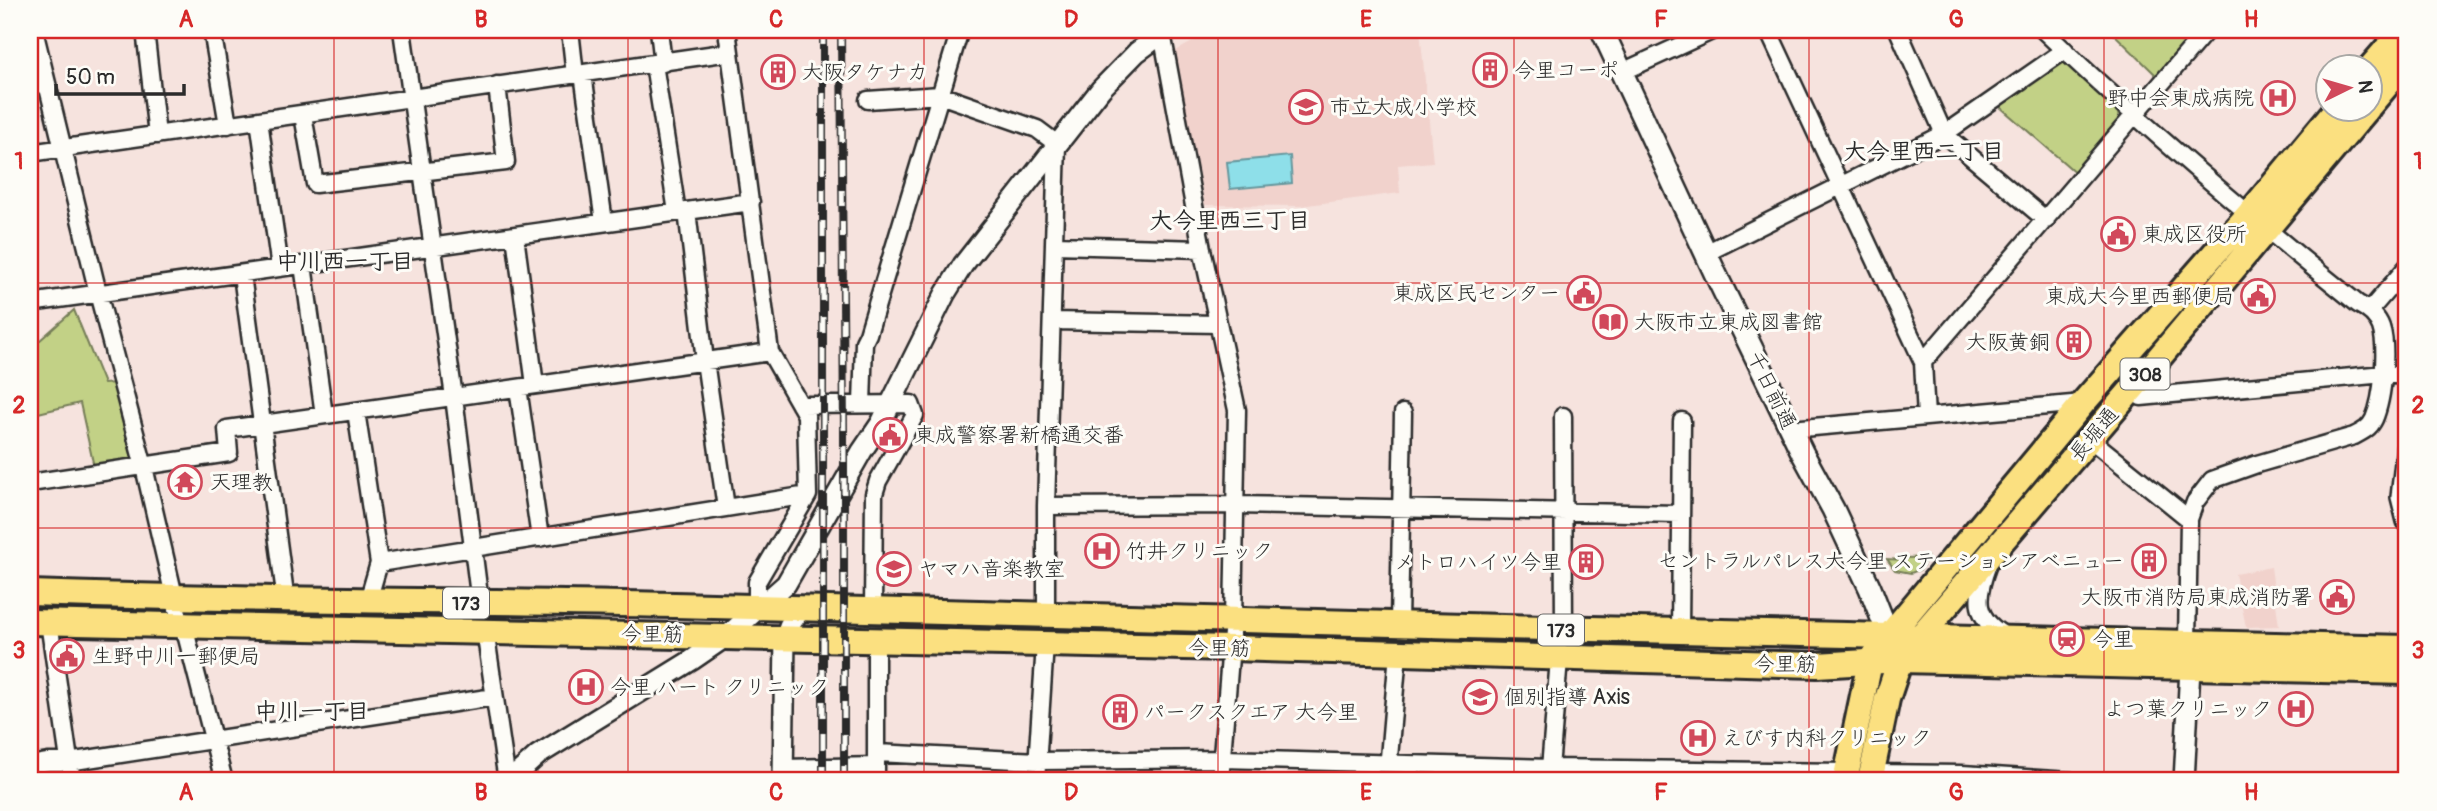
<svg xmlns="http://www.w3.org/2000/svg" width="2437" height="811" font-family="Pangolin,'Klee One',sans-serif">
<rect width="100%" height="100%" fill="#f6e3de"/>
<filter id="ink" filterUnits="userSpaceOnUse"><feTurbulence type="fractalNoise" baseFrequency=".0143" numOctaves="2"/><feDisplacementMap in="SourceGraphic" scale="14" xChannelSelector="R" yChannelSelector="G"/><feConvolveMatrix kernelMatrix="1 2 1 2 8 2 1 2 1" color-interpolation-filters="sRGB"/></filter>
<g filter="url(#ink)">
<path fill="#f1d2cc" d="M1214,30H1420L1433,162L1398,165L1400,193L1300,206L1205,205L1174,52Z
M2271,567L2279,626L2246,627L2235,574Z"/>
<path fill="#c2d186" stroke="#767e58" stroke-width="2" d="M2110,30H2198L2158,77Z
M2059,62L2066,63L2118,113L2119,123L2076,173L1999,106Z
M74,310L104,384L115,383L134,461L94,467L80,403L30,415V349Z
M1927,557L1921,569L1911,573L1895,570L1887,559L1906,560L1907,558Z"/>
<path fill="#8edfe9" stroke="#66979d" stroke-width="2" d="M1290,156L1292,183L1230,189L1227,162Z"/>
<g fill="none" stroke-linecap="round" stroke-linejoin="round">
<g stroke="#2b2b2b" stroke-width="21">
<path id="minor" d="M34,30L98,293L144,467L181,626L187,638L224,781
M145,30L157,135
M212,30L228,125
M402,30L454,397L480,603
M570,30L575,75
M659,30L663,63
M727,30L770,352L806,415L808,495L757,582V608
M1768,30L1923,362L1926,417
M1898,30L1944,134L2046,220
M2043,30C2144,127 2250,217 2358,304C2368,309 2377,316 2381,327C2388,348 2383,398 2374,419C2370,428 2362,432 2354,436L2257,464L2212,480L2195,502L2189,519L2187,643
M1162,33L1202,249L1237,410L1233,620L1220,781
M654,64L677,212
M1622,72L1714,30
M583,74L604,222
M30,86L47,83
M868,100L940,95L1037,129L1057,144L1046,506V616
M303,115L315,184L506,162L497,85
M259,120L280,268
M30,153L730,52
M687,211L705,361L726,508
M515,236L535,385
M1055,245L1202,249
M1706,253L1944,134L2065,50
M303,265L324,415
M242,275L286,601
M30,303L751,202
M2370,310L2407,267
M1052,321L1218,324
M1923,362L2207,30
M518,388L540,538
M2132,389L2141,397L2384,374L2407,376
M862,404L864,342L868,334L960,30
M800,405L911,404L915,415L878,481L874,494L873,611
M356,411L379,563L368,601
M1563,416L1564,630
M1791,429L2083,403
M2090,439L2189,519
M30,483L229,453L227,429L770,352
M1046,506L1237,505L1680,514
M379,563L808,495
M1988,564C1975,599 1973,619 2009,638
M49,622L72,781
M1399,624L1403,413
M485,630L507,781
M1680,632L1682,421
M876,640V781
M877,753L1038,761L1223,759L1550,768L1847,772
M30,765L48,762H68L494,697
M783,768L876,766
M1872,773L1962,774L2071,781
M1036,781L1045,644
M1387,781L1398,653
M1549,781L1559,659"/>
</g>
<g stroke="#2b2b2b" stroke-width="24">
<path id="tertiary" d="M2407,445L2401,497L2407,521
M509,781L538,755L692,660L727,636L786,584L862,451L881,423L945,294L963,265L1101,89L1137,52L1167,30
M783,781L785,637L789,626L801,609
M2184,781L2190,668"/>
</g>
<g stroke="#2b2b2b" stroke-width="26">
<path id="secondary" d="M1602,30L1716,275L1803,454L1833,509L1870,588L1894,649"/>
</g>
<g stroke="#2b2b2b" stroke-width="30">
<path id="primary" d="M30,593C245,601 460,600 675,605C1252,618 1830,639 2407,648
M30,622L1231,648L1817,665L1900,660L2407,672"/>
</g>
<g stroke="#2b2b2b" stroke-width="30">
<path id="trunk" d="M2370,68L2403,30
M2370,105L2407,61
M1845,781L1870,662L1888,637L2083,403L2249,214L2337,108
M1870,781L1887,699L1900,660L2157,360L2368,108"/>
</g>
<use href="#minor" stroke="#fdfcf7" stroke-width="16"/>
<use href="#tertiary" stroke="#fdfcf7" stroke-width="19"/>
<use href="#secondary" stroke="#fdfcf7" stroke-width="21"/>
<use href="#primary" stroke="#fbe080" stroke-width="24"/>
<use href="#trunk" stroke="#fbe080" stroke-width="24"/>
<g stroke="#2b2b2b" stroke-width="8">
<path id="rail" d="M841,30L844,433V781
M823,781V30"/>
</g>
<use href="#rail" stroke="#fdfcf7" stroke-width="5" stroke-dasharray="16" stroke-linecap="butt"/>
</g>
</g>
<path fill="none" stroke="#d62828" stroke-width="2" stroke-opacity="0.55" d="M334,30V781M628,30V781M924,30V781M1218,30V781M1514,30V781M1809,30V781M2104,30V781M30,283H2407M30,528H2407"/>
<defs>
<g id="building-ring" transform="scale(1.75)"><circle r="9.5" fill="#fdfcf7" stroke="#d1495b" stroke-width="1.5"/><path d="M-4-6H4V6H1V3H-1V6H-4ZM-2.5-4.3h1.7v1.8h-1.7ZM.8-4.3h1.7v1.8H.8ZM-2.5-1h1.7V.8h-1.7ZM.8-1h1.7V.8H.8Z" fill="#d1495b"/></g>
<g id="hospital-ring" transform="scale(1.75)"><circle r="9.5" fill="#fdfcf7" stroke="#d1495b" stroke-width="1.5"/><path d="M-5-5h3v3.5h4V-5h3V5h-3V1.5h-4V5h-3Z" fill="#d1495b"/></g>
<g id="school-ring" transform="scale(1.75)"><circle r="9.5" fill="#fdfcf7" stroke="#d1495b" stroke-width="1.5"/><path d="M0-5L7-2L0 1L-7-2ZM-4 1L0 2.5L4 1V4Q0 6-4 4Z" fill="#d1495b"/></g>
<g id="civic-ring" transform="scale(1.75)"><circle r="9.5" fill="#fdfcf7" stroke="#d1495b" stroke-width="1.5"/><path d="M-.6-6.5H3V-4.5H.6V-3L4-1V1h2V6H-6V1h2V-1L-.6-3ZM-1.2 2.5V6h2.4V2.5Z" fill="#d1495b"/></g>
<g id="library-ring" transform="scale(1.75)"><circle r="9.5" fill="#fdfcf7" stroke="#d1495b" stroke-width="1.5"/><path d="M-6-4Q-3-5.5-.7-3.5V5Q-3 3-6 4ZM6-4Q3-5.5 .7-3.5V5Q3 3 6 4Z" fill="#d1495b"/></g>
<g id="temple-ring" transform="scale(1.75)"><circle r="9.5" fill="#fdfcf7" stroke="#d1495b" stroke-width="1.5"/><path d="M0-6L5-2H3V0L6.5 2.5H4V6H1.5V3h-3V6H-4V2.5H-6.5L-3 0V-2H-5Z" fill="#d1495b"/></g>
<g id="station-ring" transform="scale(1.75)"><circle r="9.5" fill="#fdfcf7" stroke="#d1495b" stroke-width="1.5"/><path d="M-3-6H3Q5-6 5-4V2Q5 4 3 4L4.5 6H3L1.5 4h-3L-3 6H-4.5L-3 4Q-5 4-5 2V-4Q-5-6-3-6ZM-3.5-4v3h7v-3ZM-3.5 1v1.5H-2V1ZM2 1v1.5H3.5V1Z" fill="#d1495b"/></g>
</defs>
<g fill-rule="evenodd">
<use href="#building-ring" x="1490" y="70"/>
<use href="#building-ring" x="778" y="72"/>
<use href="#hospital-ring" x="2278" y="98"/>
<use href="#school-ring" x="1306" y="107"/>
<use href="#civic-ring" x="2118" y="234"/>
<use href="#civic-ring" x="1584" y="293"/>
<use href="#civic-ring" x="2258" y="296"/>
<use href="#library-ring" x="1610" y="322"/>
<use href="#building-ring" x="2074" y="342"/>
<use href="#civic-ring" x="890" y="435"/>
<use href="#temple-ring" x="185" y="482"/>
<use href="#hospital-ring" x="1102" y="551"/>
<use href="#building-ring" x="2149" y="561"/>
<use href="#building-ring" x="1586" y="562"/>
<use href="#school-ring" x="894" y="569"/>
<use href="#civic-ring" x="2337" y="597"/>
<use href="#station-ring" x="2067" y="639"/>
<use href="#civic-ring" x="67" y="656"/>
<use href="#hospital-ring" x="586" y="687"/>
<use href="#school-ring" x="1480" y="697"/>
<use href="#hospital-ring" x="2296" y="709"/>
<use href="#building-ring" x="1120" y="712"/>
<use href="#hospital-ring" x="1698" y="738"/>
</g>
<g text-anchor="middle" stroke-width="6" stroke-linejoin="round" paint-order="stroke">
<g fill="#fdfcf7" stroke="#6a6a68" stroke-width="2">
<rect x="2120.5" y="358.5" width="49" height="31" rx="5"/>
<rect x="443" y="587.5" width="46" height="31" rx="5"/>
<rect x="1538" y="614.5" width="46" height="31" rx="5"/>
</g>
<g font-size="19" font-weight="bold" fill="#2b2b2b">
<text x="2145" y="381">308</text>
<text x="466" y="610">173</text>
<text x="1561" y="637">173</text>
</g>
<g font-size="21" fill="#2b2b2b" stroke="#fdfcf7" text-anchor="start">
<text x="1514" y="77">今里コーポ</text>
<text x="802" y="79">大阪タケナカ</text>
<text x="2254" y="105" text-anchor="end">野中会東成病院</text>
<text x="1330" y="114">市立大成小学校</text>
<text x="2142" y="241">東成区役所</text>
<text x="1560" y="300" text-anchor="end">東成区民センター</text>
<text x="2234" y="303" text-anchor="end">東成大今里西郵便局</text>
<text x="1634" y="329">大阪市立東成図書館</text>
<text x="2050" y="349" text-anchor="end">大阪黄銅</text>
<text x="914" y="442">東成警察署新橋通交番</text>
<text x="210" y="489">天理教</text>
<text x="1126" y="558">竹井クリニック</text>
<text x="2124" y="568" text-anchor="end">セントラルパレス大今里 ステーションアベニュー</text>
<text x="1562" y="569" text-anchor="end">メトロハイツ今里</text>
<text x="918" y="576">ヤマハ音楽教室</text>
<text x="2312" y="604" text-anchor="end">大阪市消防局東成消防署</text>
<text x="2092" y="646">今里</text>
<text x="92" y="663">生野中川一郵便局</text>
<text x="610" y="694">今里 ハート クリニック</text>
<text x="1504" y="704">個別指導 Axis</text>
<text x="2272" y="716" text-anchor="end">よつ葉クリニック</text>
<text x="1144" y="719">パークスクエア 大今里</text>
<text x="1722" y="745">えびす内科クリニック</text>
</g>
<g font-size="21" fill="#2b2b2b" stroke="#fdfcf7">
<text transform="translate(1772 390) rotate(64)" y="7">千日前通</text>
<text transform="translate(2094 434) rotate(-50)" y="7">長堀通</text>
<text transform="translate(652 634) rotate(1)" y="7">今里筋</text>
<text transform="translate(1219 648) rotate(1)" y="7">今里筋</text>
<text transform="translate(1785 664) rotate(1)" y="7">今里筋</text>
</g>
<g font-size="23" font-weight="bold" fill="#2b2b2b" stroke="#fdfcf7">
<text x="1924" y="159">大今里西二丁目</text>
<text x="1230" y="228">大今里西三丁目</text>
<text x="345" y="269">中川西一丁目</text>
<text x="312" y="719">中川一丁目</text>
</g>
</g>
<rect width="2437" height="811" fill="none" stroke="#fdfcf7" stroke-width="77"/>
<g transform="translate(2349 88) rotate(85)"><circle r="33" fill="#fdfcf7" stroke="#a9a8a5" stroke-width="2"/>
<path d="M0-5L12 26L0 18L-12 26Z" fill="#d1495b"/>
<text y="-10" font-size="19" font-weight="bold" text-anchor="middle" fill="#2b2b2b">N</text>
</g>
<path d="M56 84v10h128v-10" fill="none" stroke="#2b2b2b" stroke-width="3.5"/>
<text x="66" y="84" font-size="21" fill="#2b2b2b" stroke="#fdfcf7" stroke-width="5" paint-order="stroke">50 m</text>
<rect x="38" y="38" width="2360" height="734" fill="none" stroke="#d62828" stroke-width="2.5"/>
<g font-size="23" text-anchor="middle" font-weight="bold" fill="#d62828">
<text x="186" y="27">A</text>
<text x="481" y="27">B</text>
<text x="776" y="27">C</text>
<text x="1071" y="27">D</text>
<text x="1366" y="27">E</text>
<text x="1661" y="27">F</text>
<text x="1956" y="27">G</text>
<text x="2251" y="27">H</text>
<text x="19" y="169">1</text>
<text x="2418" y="169">1</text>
<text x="19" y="413">2</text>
<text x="2418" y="413">2</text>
<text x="19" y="658">3</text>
<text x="2418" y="658">3</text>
<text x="186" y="800">A</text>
<text x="481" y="800">B</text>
<text x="776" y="800">C</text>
<text x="1071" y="800">D</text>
<text x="1366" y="800">E</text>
<text x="1661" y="800">F</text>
<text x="1956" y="800">G</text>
<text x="2251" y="800">H</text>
</g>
</svg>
